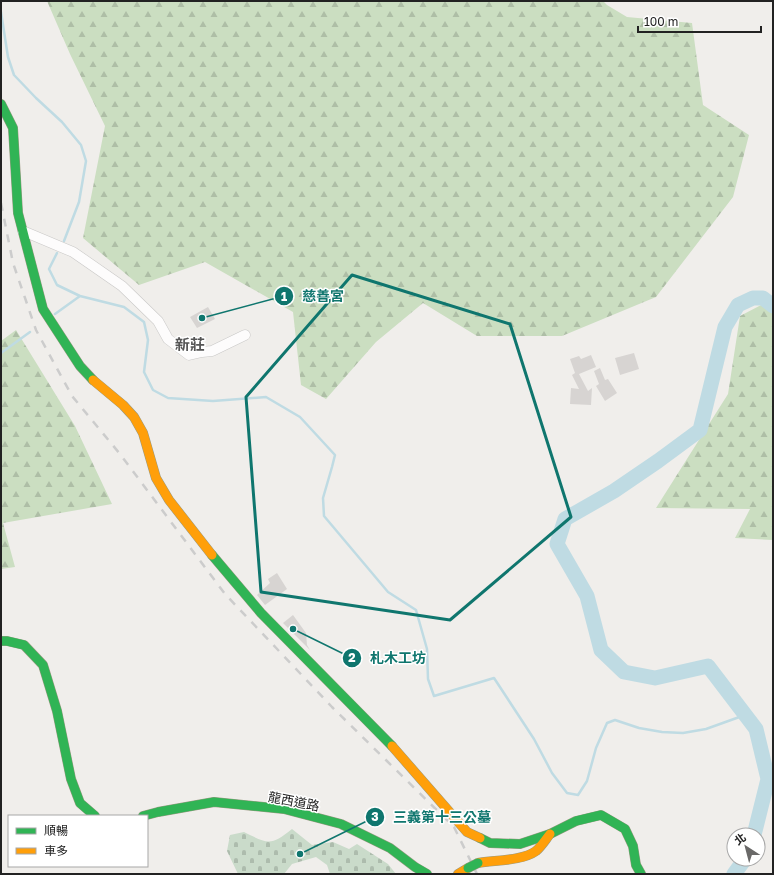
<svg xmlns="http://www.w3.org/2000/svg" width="774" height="875" font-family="'Golos Text','Noto Sans TC',sans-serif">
<defs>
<pattern id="forest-firs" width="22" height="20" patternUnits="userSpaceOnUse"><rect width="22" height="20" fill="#cbdec1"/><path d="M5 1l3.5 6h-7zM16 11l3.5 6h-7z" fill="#aebea6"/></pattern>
<pattern id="cemetery-stones" width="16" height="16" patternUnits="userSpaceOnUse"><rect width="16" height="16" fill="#cadbca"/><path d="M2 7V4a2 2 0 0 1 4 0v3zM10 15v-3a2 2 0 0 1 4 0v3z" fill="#adbcad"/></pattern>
</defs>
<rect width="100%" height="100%" fill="#f0eeeb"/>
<path fill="url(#forest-firs)" d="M47,1H603L607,5L627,17L692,23L703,105L749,135L733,197L656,297L562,336H477L423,303L376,342L326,399L301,385L293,312L205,262L139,285L83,238L105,126L70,54Z
M767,302L773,307V540L735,538L750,509L656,508L728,394L740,316Z
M16,330L75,426L112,504L3,523L15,567L1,569V341Z"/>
<path fill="url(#cemetery-stones)" d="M292,829L312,845L333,842L349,849L357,844L388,864L396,874H330L327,865L316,857L292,864L284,874H238L227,851L230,835L244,832C268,844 271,846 292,829Z"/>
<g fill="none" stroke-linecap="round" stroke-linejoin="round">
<path stroke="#bfdbe3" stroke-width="2.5" d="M1,12L8,57L14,75L36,98L62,122L81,145L86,161L79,202L64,241
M57,253L49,269L57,285L80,296L124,307L144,322L148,340L144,372L153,390L168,398L213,401L266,397L300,417L335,455L332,467L323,498L324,516L388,592L416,610L427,649L428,679L434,696L494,678L534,739L552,773L567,793L578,795L587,781L596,748L607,723L615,720L639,728L662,732L683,733L706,729L745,715
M55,314L80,296
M1,353L30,332"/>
<path stroke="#bfdbe3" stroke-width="15" d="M754,835L768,779L756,729L708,666L655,678L624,672L601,650L587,596L557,544L565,519L614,491L658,461L700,430L725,327L738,305L753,298H763L773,306
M734,874L745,859"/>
</g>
<path fill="#d7d4d2" d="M208,307L215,319L197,328L190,317Z
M634,353L639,369L620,375L615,358Z
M591,355L596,367L579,374L588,391L592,388L591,405L570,404L571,388L579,389L572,375L575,373L570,359L579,356L581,359Z
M600,368L605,380L608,379L617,393L605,401L596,386L599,384L594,371Z
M277,573L287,589L265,605L257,595L270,583L268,579Z
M293,615L306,633L307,645L310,650L283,623Z"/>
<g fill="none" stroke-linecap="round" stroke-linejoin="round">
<g stroke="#c9c8c7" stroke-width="11">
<path id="street" d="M23,231L73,252L122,286L158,321L168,339L189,355L202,352L212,351L245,335"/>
</g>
<g stroke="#999a82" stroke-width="10">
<path id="fast" d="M1,104L13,128L18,213L43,309L80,366L93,380
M212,555L261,613L392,746
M1,641H7L24,645L43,665L57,711L71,779L80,803L95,816
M143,816L158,812L214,802L284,809L341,824L390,848L415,867L427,874
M480,838L490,843L520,844L550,834L576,821L601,815L625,829L633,846L636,865L641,874"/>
</g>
<g stroke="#999a82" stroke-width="10">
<path id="slow" d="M93,380L123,405L134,417L143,433L156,478L169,500L212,555
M392,746L467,832L480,838
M478,863C495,860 522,861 536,851C541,847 546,839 550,834
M458,874L468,868"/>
</g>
<use href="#street" stroke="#fdfcfc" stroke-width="10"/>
<use href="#fast" stroke="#30b455" stroke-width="9"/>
<use href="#slow" stroke="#ff9f0a" stroke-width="9"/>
<path stroke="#ccc" stroke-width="2.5" stroke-dasharray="8 8" stroke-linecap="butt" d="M1,203L13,263L36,330L72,396L120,454L225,594L332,707L454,827L477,874"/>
<g stroke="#999a82" stroke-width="10" stroke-linecap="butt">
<path id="fast-bridge" d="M468,868L478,863"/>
</g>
<use href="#fast-bridge" stroke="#30b455" stroke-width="9"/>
</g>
<path fill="none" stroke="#0f766e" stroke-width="3" stroke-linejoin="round" d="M352,275L510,324L571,517L450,620L261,592L246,397Z"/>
<g text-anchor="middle" stroke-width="3" stroke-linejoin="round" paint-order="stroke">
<g font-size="13" fill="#222" stroke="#fff">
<text transform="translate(294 801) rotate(11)" y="5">龍西道路</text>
</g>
<g font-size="15" font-weight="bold" fill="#555" stroke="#fff">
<text x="190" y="350">新莊</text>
</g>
</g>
<path fill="none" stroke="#0f766e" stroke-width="1.5" d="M202 318L284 296M293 629L352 658M300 854L375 817"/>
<g fill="#0f766e" stroke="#fff" stroke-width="1.5">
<circle cx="202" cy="318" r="4"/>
<circle cx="293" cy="629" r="4"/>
<circle cx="300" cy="854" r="4"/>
<circle cx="284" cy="296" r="10"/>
<circle cx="352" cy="658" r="10"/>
<circle cx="375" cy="817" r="10"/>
</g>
<g font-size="12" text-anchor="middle" font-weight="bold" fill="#fff">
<text x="284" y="301">1</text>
<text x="352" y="662">2</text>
<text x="375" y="821">3</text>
</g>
<g font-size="14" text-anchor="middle" font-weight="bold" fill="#0f766e" stroke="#fff" stroke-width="3" stroke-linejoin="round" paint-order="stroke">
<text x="323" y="301">慈善宮</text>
<text x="398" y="663">札木工坊</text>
<text x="442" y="822">三義第十三公墓</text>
</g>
<rect width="774" height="875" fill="none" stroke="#222222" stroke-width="4"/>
<rect x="8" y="815" width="140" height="52" fill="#ffffff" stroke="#a7a7a7"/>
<rect x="16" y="828" width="20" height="6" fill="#30b455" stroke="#a7a7a7"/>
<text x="44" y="835" font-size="12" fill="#222222">順暢</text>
<rect x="16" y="848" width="20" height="6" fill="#ff9f0a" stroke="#a7a7a7"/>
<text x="44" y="855" font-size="12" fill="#222222">車多</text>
<g transform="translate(746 847) rotate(324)"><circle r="19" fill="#ffffff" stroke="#a7a7a7"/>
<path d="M0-3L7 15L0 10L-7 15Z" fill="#6a6968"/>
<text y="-6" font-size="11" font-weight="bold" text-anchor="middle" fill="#222222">北</text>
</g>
<path d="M638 26v6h123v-6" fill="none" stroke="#222222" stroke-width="2"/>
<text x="644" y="26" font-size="12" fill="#222222" stroke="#ffffff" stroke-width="3" paint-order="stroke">100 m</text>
</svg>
